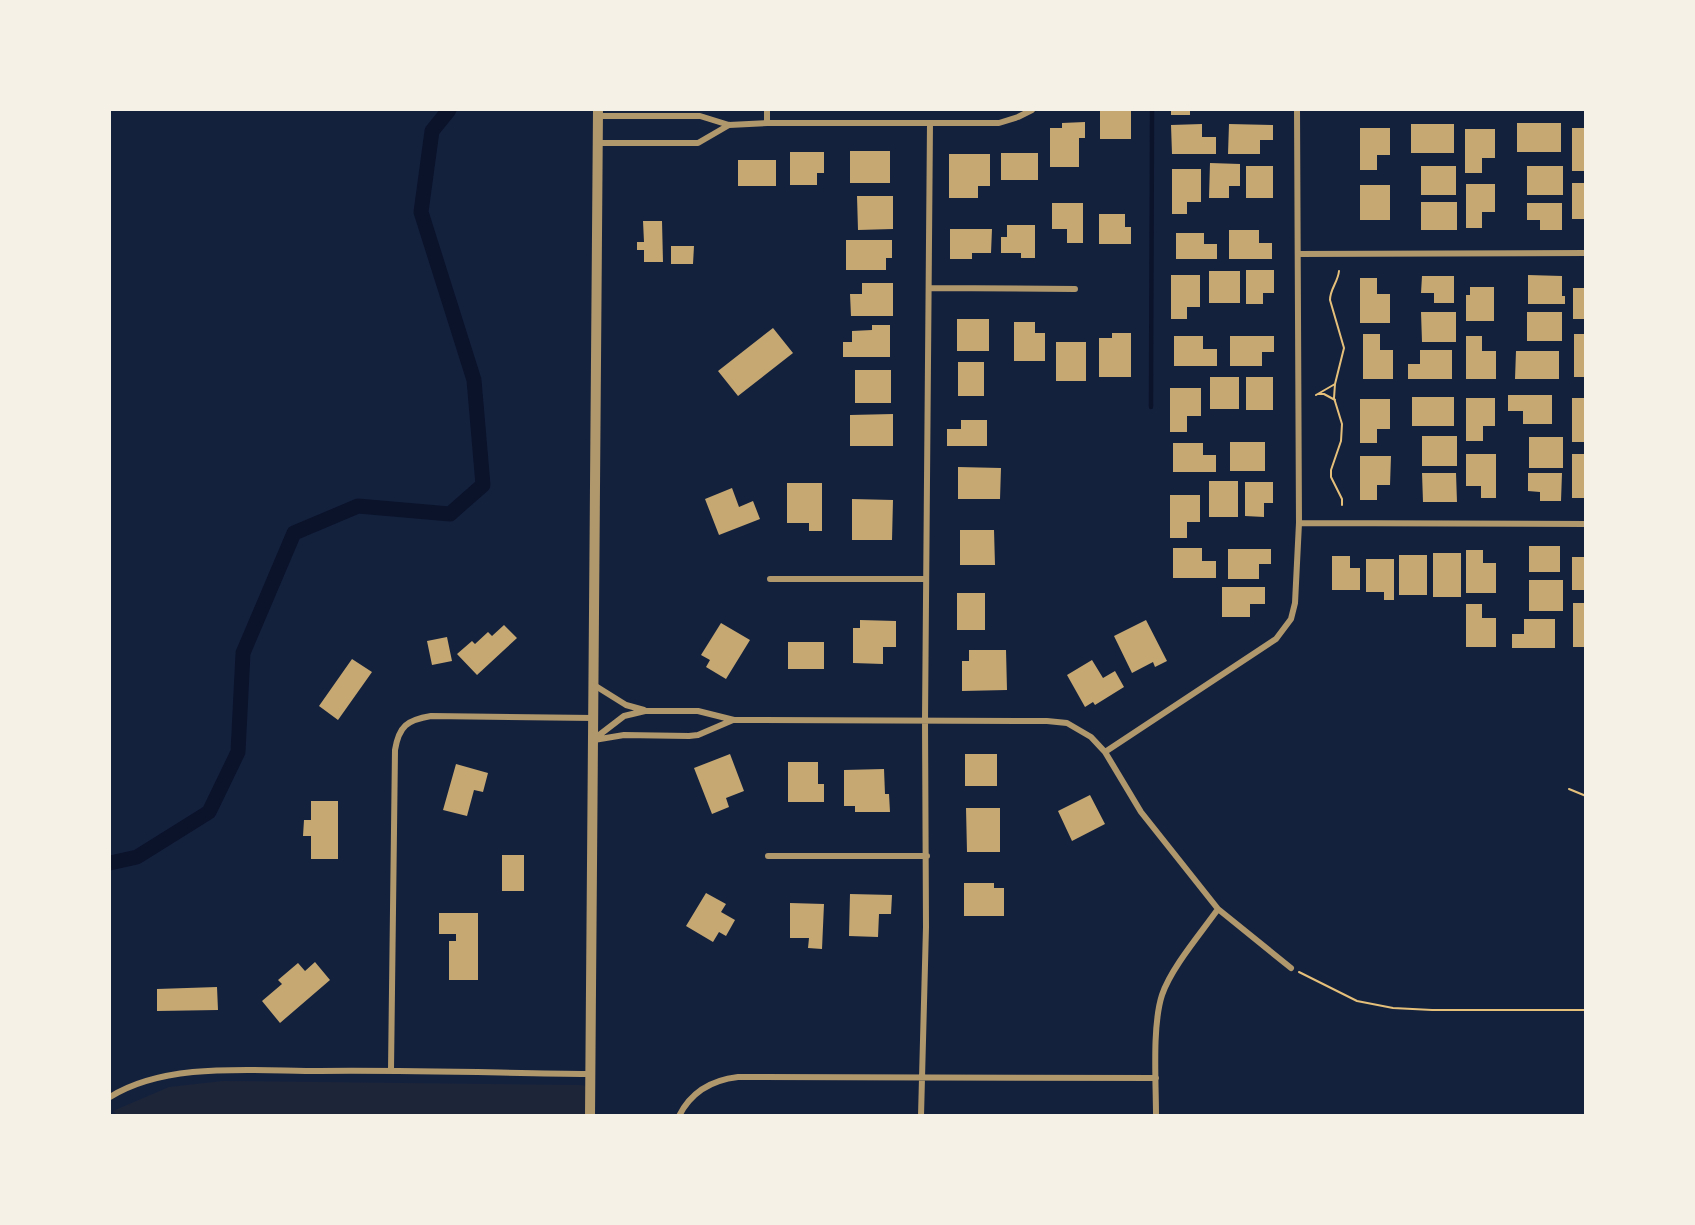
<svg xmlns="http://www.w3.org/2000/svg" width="1695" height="1225" font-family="Montserrat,sans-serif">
<rect width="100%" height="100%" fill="#14213d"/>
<path fill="#1d2539" d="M223,1081L580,1085L589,1086L590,1115L118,1116L113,1111L169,1087Z"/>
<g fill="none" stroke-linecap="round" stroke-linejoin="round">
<path stroke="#0b132b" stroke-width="4.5" d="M1151,407L1152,110"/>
<path stroke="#0b132b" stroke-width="15" d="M110,863L137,857L209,812L238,752L243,653L294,533L358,506L450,514L483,485L474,380L421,212L432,131L449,110"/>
</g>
<path fill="#c6a872" d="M1100,110H1131V139H1100Z
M1171,110H1190V115H1171Z
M1085,122V138H1079V167H1050V128H1062V123Z
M1517,123H1561V152H1517Z
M1202,124V137H1216V154H1172L1171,125Z
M1229,124L1273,125V140H1260V154H1228Z
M1411,124H1454V153H1411Z
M1360,128H1390V155H1377V170H1360Z
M1572,128H1586V171H1572Z
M1465,129H1495V158H1482V173H1465Z
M850,151H890V183H850Z
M790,152H824V173H817V185H790Z
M1001,153H1038V180H1001Z
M949,154H990V186H978V198H949Z
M738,160H776V186H738Z
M1210,163L1240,164V186H1229V198H1209Z
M1246,166H1273V198H1246Z
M1421,166H1456V195H1421Z
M1527,166H1563V195H1527Z
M1172,169H1201V202H1187V214H1172Z
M1572,183H1586V219H1572Z
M1466,184H1495V212H1482V228H1466Z
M1360,185H1390V220H1360Z
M857,196H893V229L858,230Z
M1421,202H1457V230H1421Z
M1052,203H1083V243H1067V229H1052Z
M1527,203H1562V230H1540V220H1527Z
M1099,214H1125V227H1131V244H1099Z
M643,221H662L663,262H644V250H637V242H644Z
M1007,225H1035V258H1021V253H1001V237H1007Z
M950,229H992L991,253H972V259H950Z
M1229,230H1259V243H1272V259H1229Z
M1176,233H1204V244H1217V259H1176Z
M846,240H892V258H886V270H846Z
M671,246H694L693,264H671Z
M1246,270H1274V293H1263V304H1246Z
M1209,271H1240V303H1209Z
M1171,275H1200V307H1187V319H1171Z
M1528,275L1562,276V296H1565V304H1528Z
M1422,276H1454V303H1434V293H1421Z
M1360,278H1377V294H1390V323H1360Z
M862,283H893V316H851L850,294H862Z
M1470,287H1494V321H1466V295H1470Z
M1573,288H1586V319H1573Z
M1421,312H1456V342H1422Z
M1527,312H1562V341H1527Z
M957,319H989V351H957Z
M1014,322H1035V333H1045V361H1014Z
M872,325H890V357H843V342H852V331L872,330Z
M773,328L793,353L738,396L718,371Z
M1112,333H1131V377H1099V338H1112Z
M1363,334H1380V350H1393V379H1363Z
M1574,334H1586V377H1574Z
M1174,336H1203V349H1217V366H1174Z
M1230,336H1274V352H1262V366H1230Z
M1466,336H1482V351H1496V379H1466Z
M1056,342H1086V381H1056Z
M1420,350H1452V379H1408V364H1420Z
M1516,351H1559V379H1515Z
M958,362H984V396H958Z
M855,370H891V403H855Z
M1210,377H1239V409H1210Z
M1246,377H1273V410H1246Z
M1170,388H1201V416H1187V432H1170Z
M1508,395H1552V424H1523V411H1508Z
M1412,397H1454V426H1412Z
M1466,398H1495V426H1483V441H1466Z
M1572,398H1586V442H1572Z
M1360,399H1390V429H1377V443H1360Z
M893,414V446H850V415Z
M961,420H987V446H947V429H961Z
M1422,436H1457V466H1422Z
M1529,437H1563V468H1529Z
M1230,442H1265V471H1230Z
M1173,443H1203V455H1216V472H1173Z
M1466,454H1496V498H1481V486H1466Z
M1572,454H1586V498H1572Z
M1360,456H1391L1390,485H1377V500H1360Z
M958,467L1001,468L1000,499H958Z
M1422,473H1456L1457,502H1423Z
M1528,473H1562L1561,501H1540V492L1528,491Z
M1209,481H1238V517H1209Z
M1245,482H1273V503H1264V517L1245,516Z
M787,483H822V531H809V523H787Z
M732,488L739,507L753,501L760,519L719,535L705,499Z
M1170,495H1200V522H1187V538H1170Z
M852,499L893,500L892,540H852Z
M960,530H994L995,565H960Z
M1529,546H1560V572H1529Z
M1173,548H1202V561H1216V578H1173Z
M1228,549H1271V564H1259V579H1228Z
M1466,550H1483V563H1496V593H1466Z
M1433,553H1461V597H1433Z
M1399,555H1427V595H1399Z
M1332,556H1350V568H1360V590H1332Z
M1572,557H1586V590H1572Z
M1366,559H1394V600H1384V592H1366Z
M1529,580H1563V611H1529Z
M1222,587H1265V604H1250V617H1222Z
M957,593H985V630H957Z
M1573,603H1586V647H1573Z
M1466,604H1482V618H1496V647H1466Z
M1524,619H1555V648H1512V634H1524Z
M860,620L896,621V647H883V664L853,663V628H860Z
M1146,620L1167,661L1155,667L1153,662L1132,673L1114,636Z
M721,623L750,640L726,679L706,667L710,660L701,655Z
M504,625L517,638L477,675L457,654L472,641L475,644L488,632L492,636Z
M447,637L452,661L432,665L427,641Z
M788,642H824V669H788Z
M969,650H1006L1007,690L962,691V661H969Z
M352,659L372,672L338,720L319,706Z
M1092,660L1103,678L1115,671L1124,687L1095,705L1093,702L1085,707L1067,675Z
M730,754L744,791L726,798L729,807L712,814L694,768Z
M965,754H997V786H965Z
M788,762H818V784H824V802H788Z
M456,764L488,773L483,792L474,790L467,816L443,810Z
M884,769L885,794H889L890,812H855V806H844V770Z
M1090,795L1105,824L1072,841L1058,811Z
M311,801H338V859H311V836H303L304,820H311Z
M966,808H1000V852H967Z
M502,855H524V891H502Z
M964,883H994V888H1004V916H964Z
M706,893L726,904L721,912L735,920L726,936L719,932L713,942L686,926Z
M850,894L892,895L891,914H879L878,937L849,936Z
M790,903L824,904L822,949L808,948L809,938H790Z
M439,913H478V980H449V941H456V934H439Z
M315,962L330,980L280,1023L262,1001L282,984L278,980L298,963L305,971Z
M217,987L218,1010L157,1011V989Z"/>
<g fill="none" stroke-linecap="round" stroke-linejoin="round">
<path stroke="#e5c07b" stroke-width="2" d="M1339,271C1338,282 1330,289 1330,300L1344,348L1335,384L1334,398L1342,424L1341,441L1331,470V477L1342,499V505
M1318,394H1324L1335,400
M1316,395L1335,384
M1569,789L1586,796
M1299,972L1357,1001L1393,1008L1432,1010H1586"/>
<path stroke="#b1986c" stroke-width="6" d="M598,116H700L729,125L767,123H999L1018,117L1032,110
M767,123V110
M598,143H698L729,125
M1298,254L1586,253
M929,288L1075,289
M1299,523L1586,524
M770,579H926
M594,685L626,705L644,710
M594,739L624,716L645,711H698L734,720L1047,721L1067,723L1091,737L1105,752L1141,812L1218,909L1291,968
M594,740L624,735L689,736L698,735L733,720
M1105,752L1276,639L1291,619L1295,603L1299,523L1297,110
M768,856H927
M391,1070L395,750C399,726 407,720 431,716L594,718
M110,1097C167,1061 255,1071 320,1071C410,1070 500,1073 589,1074
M679,1116C691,1092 712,1080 738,1077L1156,1078
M921,1116L926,927L925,720L930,123
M1156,1116C1156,1082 1152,1026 1162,995C1171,968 1201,933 1218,909"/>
<path stroke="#b1986c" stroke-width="10" d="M590,1116L598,110"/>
</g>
<rect width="1695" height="1225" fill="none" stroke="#f6f1e7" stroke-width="222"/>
</svg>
